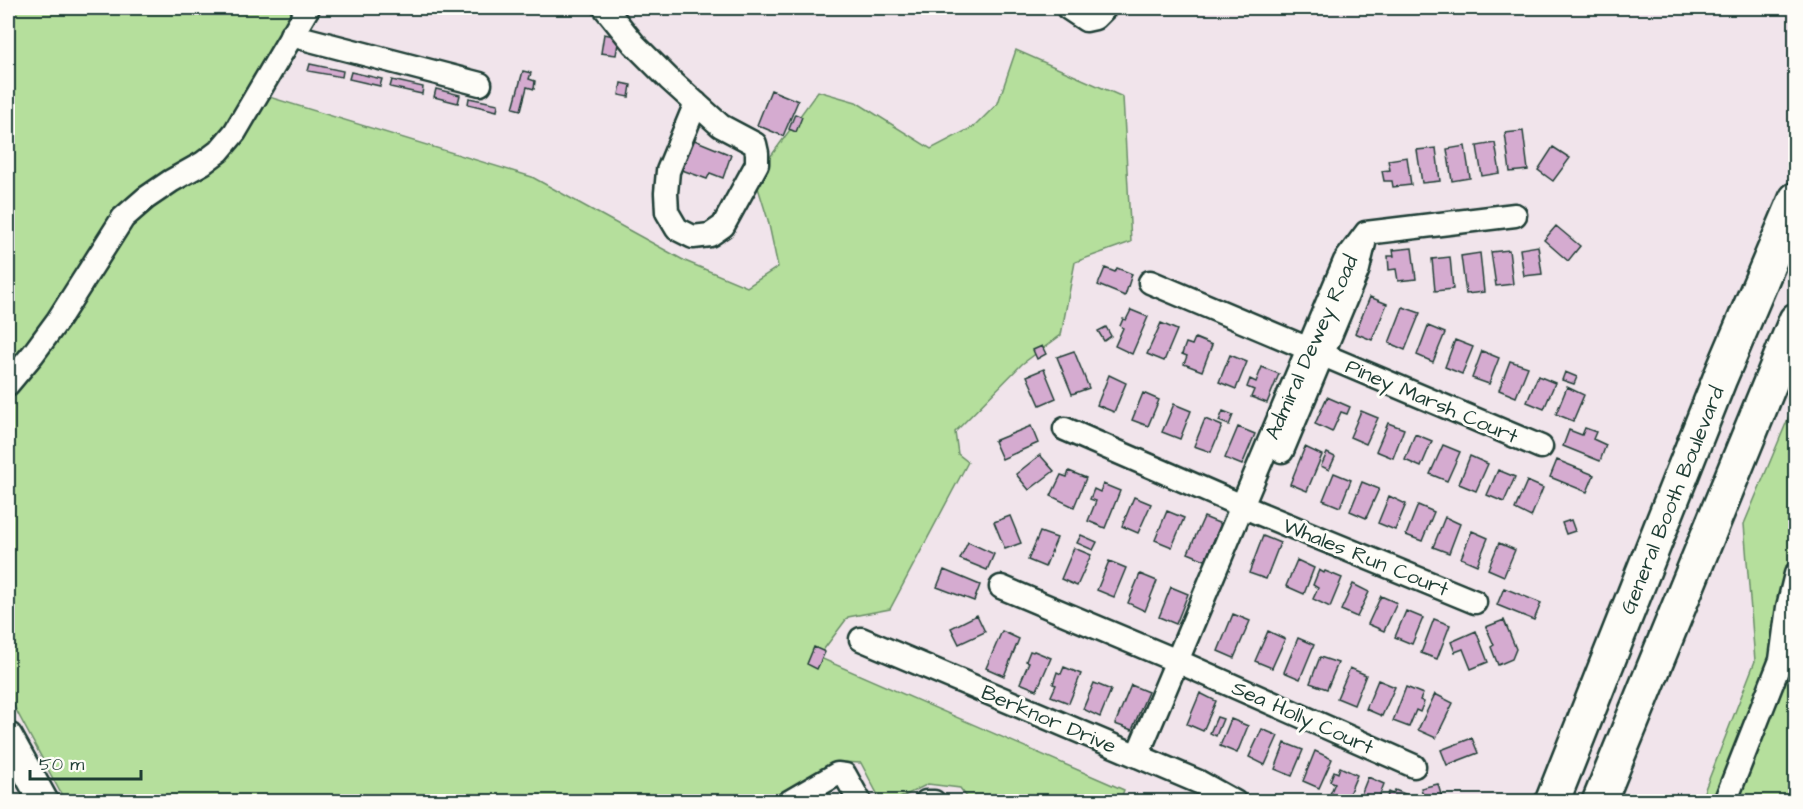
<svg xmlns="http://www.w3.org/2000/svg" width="1803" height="809" font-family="'Architects Daughter',sans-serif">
<rect width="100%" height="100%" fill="#f1e4eb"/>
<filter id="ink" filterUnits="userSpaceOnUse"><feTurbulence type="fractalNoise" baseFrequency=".0167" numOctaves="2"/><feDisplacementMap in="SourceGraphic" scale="12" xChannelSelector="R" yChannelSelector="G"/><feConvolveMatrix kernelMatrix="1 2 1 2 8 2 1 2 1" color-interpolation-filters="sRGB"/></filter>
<g filter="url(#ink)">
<path fill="#b5df9c" stroke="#6a8e68" stroke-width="1.5" d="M8,8H297L246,90L532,177L685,261L747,287L778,267L768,220L755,178L818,91L856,102L931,149L975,126L998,103L1016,50L1123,97L1131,242L1075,262L1061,335L1022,364L955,432L958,454L968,462L890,609L848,617L818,657L1124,790L1120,801H970L960,788L928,784L894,801H881L861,763L840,762L766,801H65L8,695Z
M1795,402V801L1700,802L1755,661L1744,524Z"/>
<path fill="#d5abd0" stroke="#1f3d34" stroke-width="1.5" d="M604,34L619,37L616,55L601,53Z
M310,64L343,71L342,77L308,71Z
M523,71L531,73L529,79L535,81L534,89L527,87L521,110L513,108Z
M351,72L382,79L380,86L349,79Z
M392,80L423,87L422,94L390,87Z
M621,83L631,85L629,97L619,95Z
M436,89L460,95L458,103L434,97Z
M771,90L798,101L783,136L757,125Z
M469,98L498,104L497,111L468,104Z
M795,114L802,117L796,132L789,129Z
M1523,131L1528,170L1510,172L1505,133Z
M692,139L731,155L723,178L710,173L707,179L682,170Z
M1495,143L1500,173L1482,176L1477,146Z
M1465,146L1470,178L1452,181L1447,149Z
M1553,147L1570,158L1553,181L1538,170Z
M1436,148L1440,181L1422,183L1417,150Z
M1407,157L1411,185L1393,187L1392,181H1384L1382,171L1390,170L1388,160Z
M1556,226L1580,246L1568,261L1544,240Z
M1538,246L1542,274L1524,276L1520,249Z
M1412,248L1416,279L1398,281L1396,269L1389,270L1388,256H1394L1393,250Z
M1509,250L1513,284L1496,286L1491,252Z
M1480,253L1484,292L1466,294L1461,256Z
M1450,257L1453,289L1435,291L1432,259Z
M1105,268L1115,272L1117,268L1132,274L1125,296L1098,285Z
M1370,297L1387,304L1372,340L1355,333Z
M1403,307L1420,313L1405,350L1389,343Z
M1131,310L1148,317L1132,354L1115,346L1123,328L1120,326L1123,319L1126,320Z
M1161,323L1177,330L1164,361L1147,354Z
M1428,326L1445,333L1433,362L1417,355Z
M1106,327L1111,336L1104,341L1098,331Z
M1195,338L1212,345L1202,371L1184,364L1187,356L1182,354L1186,343L1192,345Z
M1455,340L1473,347L1462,374L1445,367Z
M1042,346L1046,354L1037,359L1033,350Z
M1074,351L1089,388L1072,394L1057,357Z
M1482,351L1499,358L1489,384L1472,378Z
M1230,355L1247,362L1236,389L1219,382Z
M1510,361L1528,367L1516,397L1499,390Z
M1262,367L1279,374L1267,403L1251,397L1254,390L1247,387L1250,379L1256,382Z
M1044,369L1056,398L1040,405L1027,376Z
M1565,372L1577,377L1574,384L1562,380Z
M1109,375L1126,383L1114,412L1097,405Z
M1538,376L1555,383L1544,409L1527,402Z
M1567,387L1584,395L1573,421L1556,414Z
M1143,393L1159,400L1148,426L1132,420Z
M1327,397L1350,407L1347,414L1341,412L1332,432L1315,424Z
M1174,404L1191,411L1180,439L1162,432Z
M1223,411L1233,415L1229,425L1219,421Z
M1361,411L1378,418L1366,444L1350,437Z
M1205,419L1222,426L1211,452L1194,446Z
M1388,423L1404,429L1393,458L1376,451Z
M1031,426L1038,443L1002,459L994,441Z
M1238,427L1255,434L1242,465L1225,458Z
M1585,428L1596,432L1593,439L1606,445L1600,461L1563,446L1569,430L1582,435Z
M1415,434L1432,441L1421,467L1405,460Z
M1443,445L1460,452L1447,481L1430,474Z
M1305,447L1322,455L1307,491L1290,484Z
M1327,453L1335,457L1329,470L1321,466Z
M1040,455L1054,471L1029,490L1016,474Z
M1470,456L1488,464L1476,491L1459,484Z
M1557,460L1594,475L1587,492L1550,477Z
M1498,470L1515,477L1504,502L1487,495Z
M1069,471L1086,478L1074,507L1051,496L1061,475L1067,477Z
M1334,473L1351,480L1340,507L1323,500Z
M1527,481L1543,488L1531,517L1515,509Z
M1362,482L1379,489L1366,518L1350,511Z
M1103,484L1120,491L1105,528L1088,521L1096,501L1090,499L1094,489L1100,492Z
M1389,496L1406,504L1395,530L1378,523Z
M1134,497L1151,504L1138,533L1122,526Z
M1418,505L1434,512L1422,541L1406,535Z
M1167,511L1184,518L1172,547L1155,540Z
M1010,516L1021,543L1005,549L994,522Z
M1204,517L1221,524L1205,560L1188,553Z
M1445,517L1460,524L1449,553L1433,547Z
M1571,520L1575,531L1566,534L1562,523Z
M1472,531L1488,538L1477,565L1461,558Z
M1040,532L1057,538L1045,567L1028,560Z
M1081,535L1097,542L1093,550L1077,543Z
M1263,536L1280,543L1266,579L1249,573Z
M968,542L994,554L987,570L960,559Z
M1499,543L1515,550L1504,576L1488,569Z
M1074,548L1091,555L1077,586L1061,579Z
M1297,560L1314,568L1304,594L1286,586Z
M1109,561L1126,568L1114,597L1097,590Z
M944,570L980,585L974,601L937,587Z
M1319,570L1324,573L1325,571L1342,578L1330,607L1313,599L1318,588L1313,585Z
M1140,574L1157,581L1145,611L1128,603Z
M1353,584L1369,592L1357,617L1341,610Z
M1171,587L1188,594L1176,624L1159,617Z
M1504,588L1541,603L1534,620L1497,605Z
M1381,596L1397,603L1384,631L1368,624Z
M1406,611L1423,618L1412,644L1395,637Z
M1233,614L1250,621L1234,658L1218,651Z
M977,615L985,632L959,644L951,628Z
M1434,619L1450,625L1437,659L1421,653Z
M1504,620L1516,649L1512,659L1498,665L1491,647L1494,645L1486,627Z
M1002,631L1019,639L1004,676L986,668Z
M1268,631L1285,639L1272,668L1255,661Z
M1476,631L1488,662L1471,669L1463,649L1455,652L1451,642Z
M1298,638L1314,645L1300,679L1284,672Z
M814,647L825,652L817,669L807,664Z
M1030,651L1033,652L1034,651L1051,658L1037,690L1020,683L1029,662L1026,661Z
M1320,657L1338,663L1327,689L1310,683Z
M1064,667L1081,674L1069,703L1051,696L1056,685L1053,684L1057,672L1061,674Z
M1350,668L1366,675L1354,705L1337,698Z
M1378,680L1395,687L1382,716L1366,709Z
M1094,683L1111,690L1100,717L1083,709Z
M1131,685L1148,692L1132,730L1115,724Z
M1406,687L1423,694L1420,700L1424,702L1420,712L1416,710L1409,727L1393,721Z
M1200,693L1216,701L1203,731L1187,724Z
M1435,694L1453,703L1436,738L1418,730Z
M1217,717L1223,719L1216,736L1210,733Z
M1231,719L1248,726L1237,753L1220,746Z
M1262,729L1278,736L1265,765L1249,757Z
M1472,738L1478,753L1447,765L1441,750Z
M1285,743L1303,750L1292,776L1275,769Z
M1315,751L1332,759L1319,788L1303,781Z
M1340,767L1357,775L1346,801L1330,794L1335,783L1330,781L1334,771L1338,773Z
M1368,777L1384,784L1377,802H1358Z
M1438,784L1443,802H1425L1421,788Z
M1395,790L1412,797L1410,802H1385L1389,792L1393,794Z"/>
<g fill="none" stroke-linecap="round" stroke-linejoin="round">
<g stroke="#1f3d34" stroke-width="27">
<path id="minor" d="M605,8L634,44L669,79L721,126L755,144L757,153V164L723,226L710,235L693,237L677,229L667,212L666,193L668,171L696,103
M1068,8L1086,20L1095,18L1105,8
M291,35L480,84
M1366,233L1515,215
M1150,282L1541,447
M8,384L33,354L58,320L123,218L146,198L171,181L203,163L219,151L235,132L308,8
M1065,429L1256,512L1475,602
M1282,451L1358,269L1365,239
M1001,587L1177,661L1414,766
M861,639L1199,782L1235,802
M1137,756L1345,261L1366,233
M789,802L837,774L845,775L860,802
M926,802H934
M1725,802L1781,660L1788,607L1796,574"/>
</g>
<g stroke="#1f3d34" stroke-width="33">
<path id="major" d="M8,737L44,802"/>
</g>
<g stroke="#1f3d34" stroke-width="38">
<path id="highway" d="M1552,802L1720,378L1796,199
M1599,802L1796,320"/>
</g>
<use href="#minor" stroke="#fdfcf7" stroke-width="22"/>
<use href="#major" stroke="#fdfcf7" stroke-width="28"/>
<use href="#highway" stroke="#fdfcf7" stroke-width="33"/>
</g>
</g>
<g text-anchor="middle" stroke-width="6" stroke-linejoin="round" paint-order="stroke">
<g font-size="21" fill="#1f3d34" stroke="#fdfcf7">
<text transform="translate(1311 347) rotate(-66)" y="7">Admiral Dewey Road</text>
<text transform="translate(1432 401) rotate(23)" y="7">Piney Marsh Court</text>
<text transform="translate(1672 500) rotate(-68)" y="7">General Booth Boulevard</text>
<text transform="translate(1366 557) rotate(22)" y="7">Whales Run Court</text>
<text transform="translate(1303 717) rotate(24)" y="7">Sea Holly Court</text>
<text transform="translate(1049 719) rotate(23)" y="7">Berknor Drive</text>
</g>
</g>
<rect width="1803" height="809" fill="none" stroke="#fdfcf7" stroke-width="30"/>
<rect x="15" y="15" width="1773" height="779" fill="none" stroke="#1f3d34" stroke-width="2" filter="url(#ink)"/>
<path d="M30 770v9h111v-9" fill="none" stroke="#1f3d34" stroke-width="3"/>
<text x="39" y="770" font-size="18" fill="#1f3d34" stroke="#fdfcf7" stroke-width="4.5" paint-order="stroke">50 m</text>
</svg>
